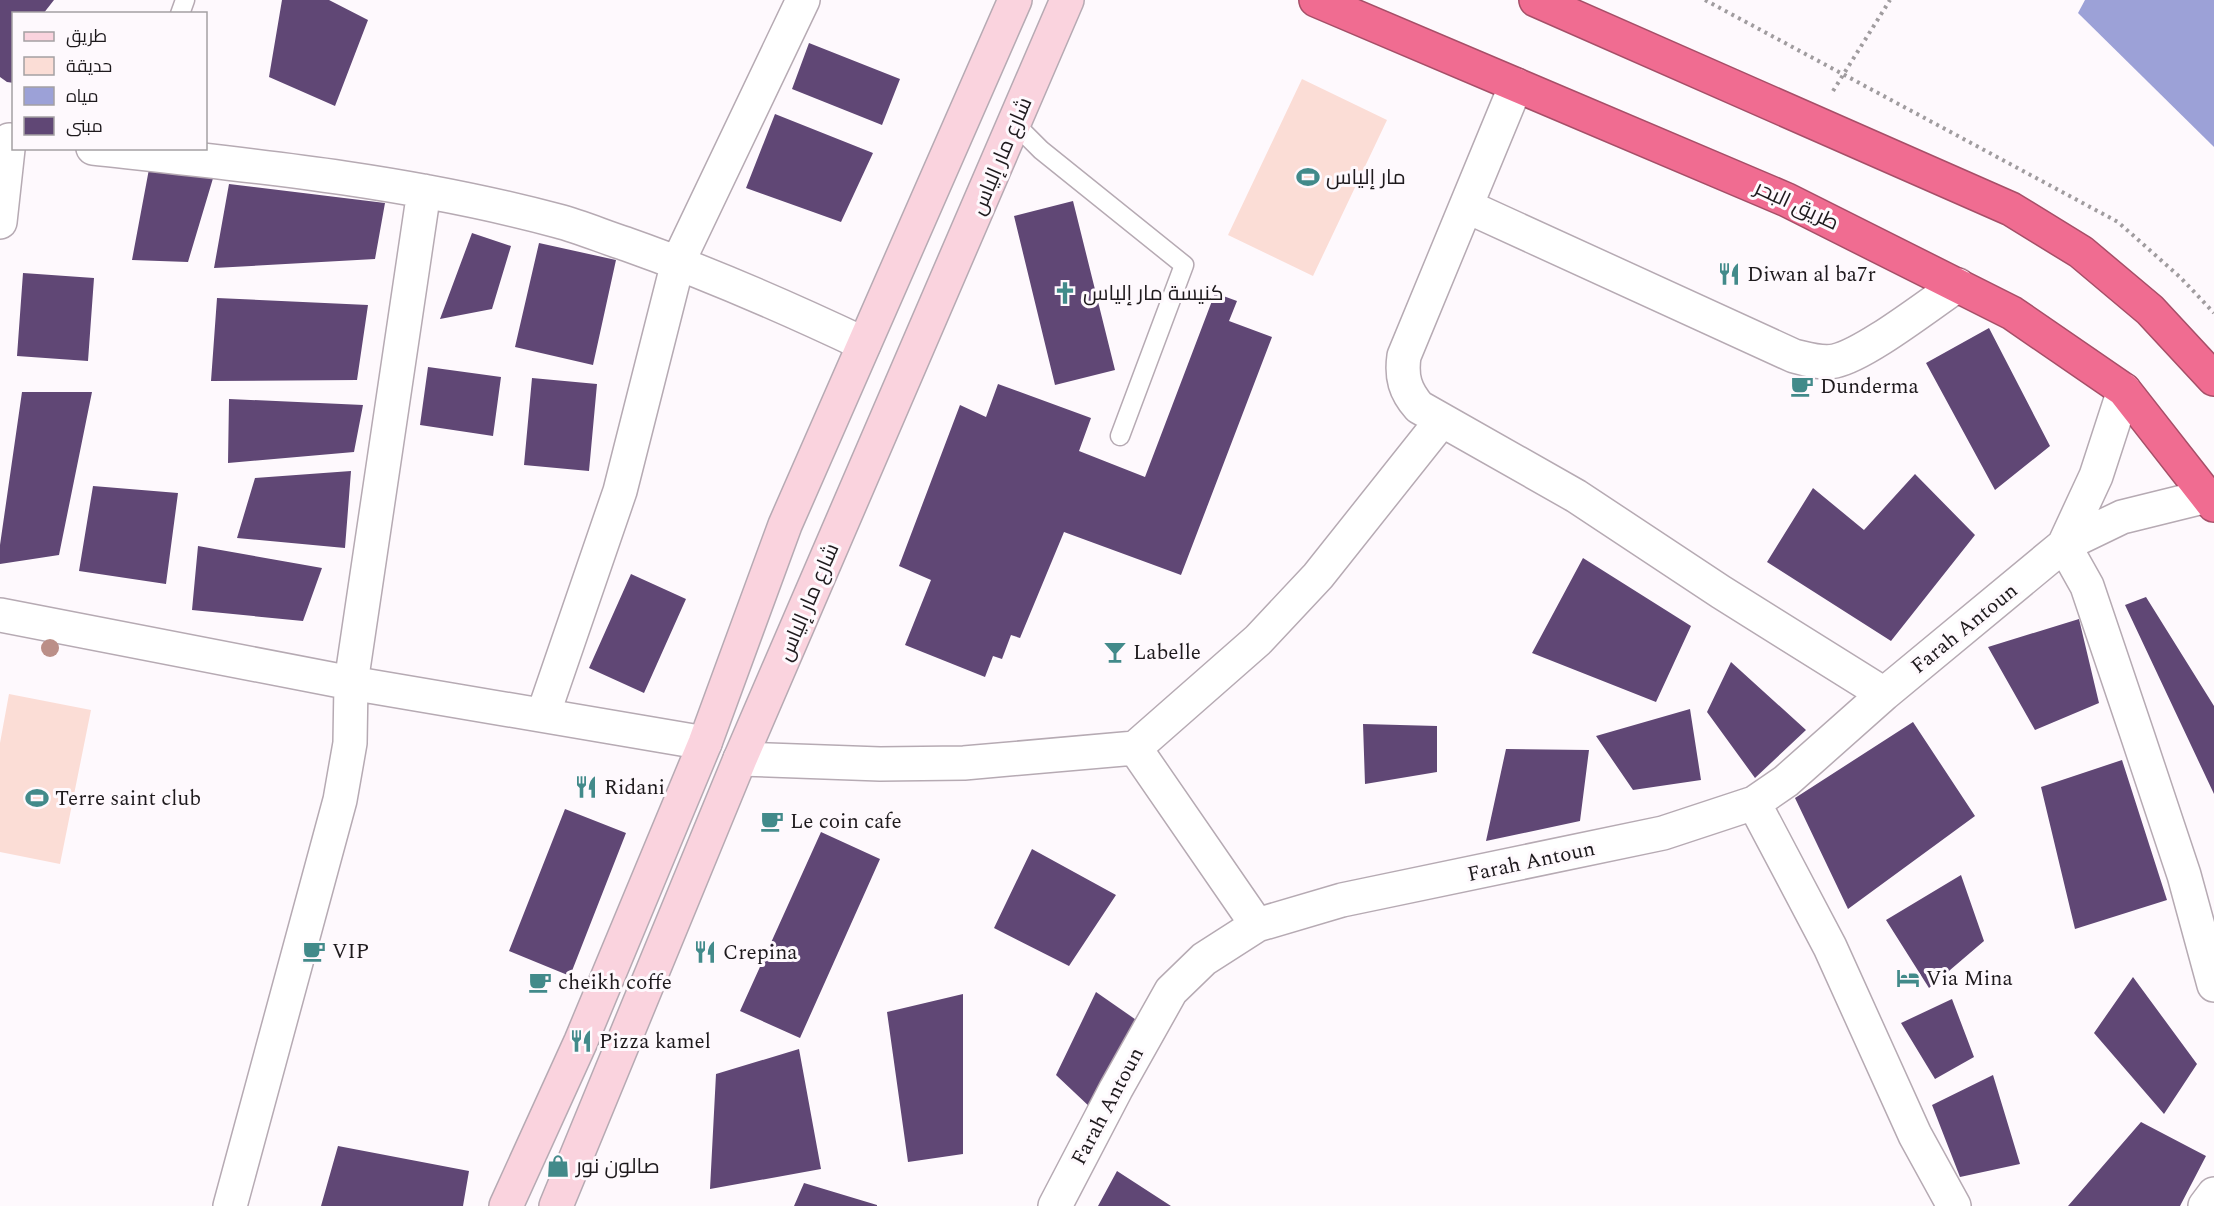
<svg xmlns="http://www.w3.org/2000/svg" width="2214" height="1206" font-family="Spectral,Cairo,serif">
<rect width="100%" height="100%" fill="#fef9fd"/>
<path fill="#fbddd6" d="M1302,79L1387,120L1313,276L1228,235Z
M9,694L91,710L60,864L0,852V743Z"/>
<path fill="#9ca1d7" d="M2085,0H2214V147L2078,13Z"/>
<path fill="#604775" d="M0,0H54L43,14H14V83L7,82L0,77Z
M282,0H329L368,20L335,106L269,77Z
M809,43L900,79L882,125L792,89Z
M775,114L873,153L841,222L746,188Z
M149,169L214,175L188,262L132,260Z
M229,184L385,203L375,259L214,268Z
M1073,201L1115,370L1055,385L1014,216Z
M472,233L511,246L492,309L440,319Z
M539,243L616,260L593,365L515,347Z
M23,273L94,278L88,361L17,356Z
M1215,293L1237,301L1229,321L1272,337L1181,575L1064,532L1020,638L1011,635L1002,659L993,656L985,677L905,645L931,580L899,566L960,405L986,417L998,384L1091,418L1079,451L1145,477Z
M217,298L368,305L357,380L211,381Z
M1989,328L2050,446L1995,490L1926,363Z
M428,367L501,377L493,436L420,425Z
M532,378L597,384L589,471L524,465Z
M22,392H92L59,555L0,564V545Z
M229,399L363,405L354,452L228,463Z
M351,471L345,548L237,538L255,478Z
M1915,474L1975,535L1891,641L1767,562L1813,488L1864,530Z
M93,486L178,493L166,584L79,571Z
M198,546L322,568L303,621L192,610Z
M1583,558L1691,626L1656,702L1532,653Z
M631,574L686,599L644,693L589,668Z
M2146,597L2214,706V794L2125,605Z
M2079,619L2099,703L2035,730L1988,647Z
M1731,662L1806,730L1755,778L1707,712Z
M1690,709L1701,780L1633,790L1596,736Z
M1913,722L1975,816L1848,909L1795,798Z
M1363,724L1437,726V772L1365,784Z
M1506,749L1589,750L1580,821L1486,841Z
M2122,760L2167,900L2075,929L2041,787Z
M565,809L626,833L570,976L509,951Z
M821,832L880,859L800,1038L740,1011Z
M1032,849L1116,895L1069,966L994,928Z
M1961,875L1984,941L1929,988L1886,920Z
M2133,977L2197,1064L2164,1114L2094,1033Z
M1096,992L1142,1024L1092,1109L1056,1075Z
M963,994V1154L908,1162L887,1012Z
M1952,999L1974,1057L1935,1079L1901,1023Z
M799,1049L821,1169L710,1189L716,1074Z
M1993,1075L2020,1164L1960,1177L1932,1105Z
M2141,1122L2206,1156L2180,1206H2068Z
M338,1146L469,1171L463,1206H321Z
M1117,1171L1171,1206H1098Z
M804,1183L877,1205V1206H794Z"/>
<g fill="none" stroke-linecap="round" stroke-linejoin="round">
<g stroke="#b6aab3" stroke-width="21">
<path id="lane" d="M180,14L185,0
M1015,124L1041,150L1184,265L1120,436"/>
</g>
<g stroke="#b6aab3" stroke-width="36">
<path id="street" d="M1516,85L1404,356C1401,377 1405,391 1419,407L1576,496L1721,592L1884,694
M93,148C249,165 406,180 558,221C581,227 604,237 626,244C708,273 786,307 864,344
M1466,206L1794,356C1807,359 1821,364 1835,361C1866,354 1928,305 1958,285
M0,222L9,140
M2064,545L2087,586L2138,737L2184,875L2214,985
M2064,545L2096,476L2124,390
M0,615L351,683L705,743
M543,715L620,491L678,262L803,0
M1135,748L1258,640L1318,576L1442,420
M740,759L880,764L964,763L1135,748L1257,925
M1754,803L1830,947L1915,1135L1954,1206
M230,1206L340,800L350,743L351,683L424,191
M1055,1206L1116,1089L1171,991L1204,959L1257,925L1342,900L1663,833L1754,803L1786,781L1884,694L2064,545L2122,517L2207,496
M2205,1206L2214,1194"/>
</g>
<g stroke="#b6aab3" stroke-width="36">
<path id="secondary" d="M506,1206L581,1041L705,743L785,525L1015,0
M556,1206L740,759L1067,0"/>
</g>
<g stroke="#a64f68" stroke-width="36">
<path id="highway" d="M1316,0L1787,200L2012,313L2124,390L2214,505
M1536,0L2011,209L2081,252L2150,310L2214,379"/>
</g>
<path stroke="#a09c9f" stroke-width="4" stroke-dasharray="3 4.5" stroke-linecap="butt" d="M1705,0L2118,222L2181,278L2214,313
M1833,91L1890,0"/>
<use href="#lane" stroke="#fff" stroke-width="18"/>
<use href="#street" stroke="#fff" stroke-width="33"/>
<use href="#secondary" stroke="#fad3de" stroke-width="33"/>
<use href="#highway" stroke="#f06c91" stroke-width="33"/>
</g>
<circle fill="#bb8f88" cx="50" cy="648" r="9"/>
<defs>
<g id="stadium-bare" transform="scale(1.8)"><path d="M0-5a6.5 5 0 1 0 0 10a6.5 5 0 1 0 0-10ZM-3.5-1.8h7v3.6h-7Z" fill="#428a8a" stroke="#fef9fd" stroke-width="2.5" paint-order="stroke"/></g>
<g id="restaurant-bare" transform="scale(1.8)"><path d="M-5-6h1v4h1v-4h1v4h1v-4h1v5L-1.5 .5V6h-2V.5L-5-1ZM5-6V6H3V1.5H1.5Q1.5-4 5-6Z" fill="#428a8a" stroke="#fef9fd" stroke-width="2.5" paint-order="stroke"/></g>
<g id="church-bare" transform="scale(1.8)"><path d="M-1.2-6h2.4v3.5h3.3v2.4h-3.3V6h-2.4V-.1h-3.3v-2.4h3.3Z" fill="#428a8a" stroke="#fef9fd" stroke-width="2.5" paint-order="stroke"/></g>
<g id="cafe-bare" transform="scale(1.8)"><path d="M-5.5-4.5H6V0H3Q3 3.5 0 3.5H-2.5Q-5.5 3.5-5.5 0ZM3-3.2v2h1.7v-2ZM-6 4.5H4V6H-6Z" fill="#428a8a" stroke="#fef9fd" stroke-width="2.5" paint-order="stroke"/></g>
<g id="bar-bare" transform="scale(1.8)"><path d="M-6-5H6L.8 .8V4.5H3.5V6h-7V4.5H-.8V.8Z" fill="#428a8a" stroke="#fef9fd" stroke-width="2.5" paint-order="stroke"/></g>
<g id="hotel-bare" transform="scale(1.8)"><path d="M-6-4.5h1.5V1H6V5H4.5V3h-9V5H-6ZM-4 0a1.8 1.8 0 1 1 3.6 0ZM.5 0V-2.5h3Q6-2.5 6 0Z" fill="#428a8a" stroke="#fef9fd" stroke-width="2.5" paint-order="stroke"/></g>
<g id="shop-bare" transform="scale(1.8)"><path d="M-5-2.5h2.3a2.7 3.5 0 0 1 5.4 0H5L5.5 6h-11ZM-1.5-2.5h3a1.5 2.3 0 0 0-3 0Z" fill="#428a8a" stroke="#fef9fd" stroke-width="2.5" paint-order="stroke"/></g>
</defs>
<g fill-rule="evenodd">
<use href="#stadium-bare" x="1308" y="177"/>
<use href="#restaurant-bare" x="1729" y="274"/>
<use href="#church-bare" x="1065" y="293"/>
<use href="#cafe-bare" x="1802" y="386"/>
<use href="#bar-bare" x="1115" y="652"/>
<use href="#restaurant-bare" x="586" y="787"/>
<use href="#stadium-bare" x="37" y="798"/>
<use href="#cafe-bare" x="772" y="821"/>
<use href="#cafe-bare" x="314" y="951"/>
<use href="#restaurant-bare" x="705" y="952"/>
<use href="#hotel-bare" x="1908" y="978"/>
<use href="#cafe-bare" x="540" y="982"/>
<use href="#restaurant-bare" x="581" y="1041"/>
<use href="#shop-bare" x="558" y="1166"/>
</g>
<g text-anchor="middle" stroke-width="6" stroke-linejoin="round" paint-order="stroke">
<g font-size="21" fill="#1e1a1d" stroke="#fef9fd">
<text transform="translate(1001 156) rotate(-67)" y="7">شارع مار إلياس</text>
<text transform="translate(1797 205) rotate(25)" y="7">طريق البحر</text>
<text transform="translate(808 602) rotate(-67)" y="7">شارع مار إلياس</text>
<text transform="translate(1964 628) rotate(-39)" y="7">Farah Antoun</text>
<text transform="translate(1531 861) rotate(-12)" y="7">Farah Antoun</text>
<text transform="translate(1107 1106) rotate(-62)" y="7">Farah Antoun</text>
</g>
<g font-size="21" fill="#1e1a1d" stroke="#fef9fd" text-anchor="start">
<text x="1326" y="184">مار إلياس</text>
<text x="1747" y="281">Diwan al ba7r</text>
<text x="1083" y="300">كنيسة مار إلياس</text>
<text x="1820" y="393">Dunderma</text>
<text x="1133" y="659">Labelle</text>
<text x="604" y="794">Ridani</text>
<text x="55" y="805">Terre saint club</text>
<text x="790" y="828">Le coin cafe</text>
<text x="332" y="958">VIP</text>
<text x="723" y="959">Crepina</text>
<text x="1926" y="985">Via Mina</text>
<text x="558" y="989">cheikh coffe</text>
<text x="599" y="1048">Pizza kamel</text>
<text x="576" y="1173">صالون نور</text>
</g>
</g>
<rect x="12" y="12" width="195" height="138" fill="#fef9fd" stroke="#a4a0a3" stroke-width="1.5"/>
<rect x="24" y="32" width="30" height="9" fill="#fad3de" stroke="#a4a0a3" stroke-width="1.5"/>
<text x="66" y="42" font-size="18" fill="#1e1a1d">طريق</text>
<rect x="24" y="57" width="30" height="18" fill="#fbddd6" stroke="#a4a0a3" stroke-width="1.5"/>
<text x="66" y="72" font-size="18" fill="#1e1a1d">حديقة</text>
<rect x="24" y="87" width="30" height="18" fill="#9ca1d7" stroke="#a4a0a3" stroke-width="1.5"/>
<text x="66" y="102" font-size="18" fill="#1e1a1d">مياه</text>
<rect x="24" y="117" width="30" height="18" fill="#604775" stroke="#a4a0a3" stroke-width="1.5"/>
<text x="66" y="132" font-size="18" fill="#1e1a1d">مبنى</text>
</svg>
